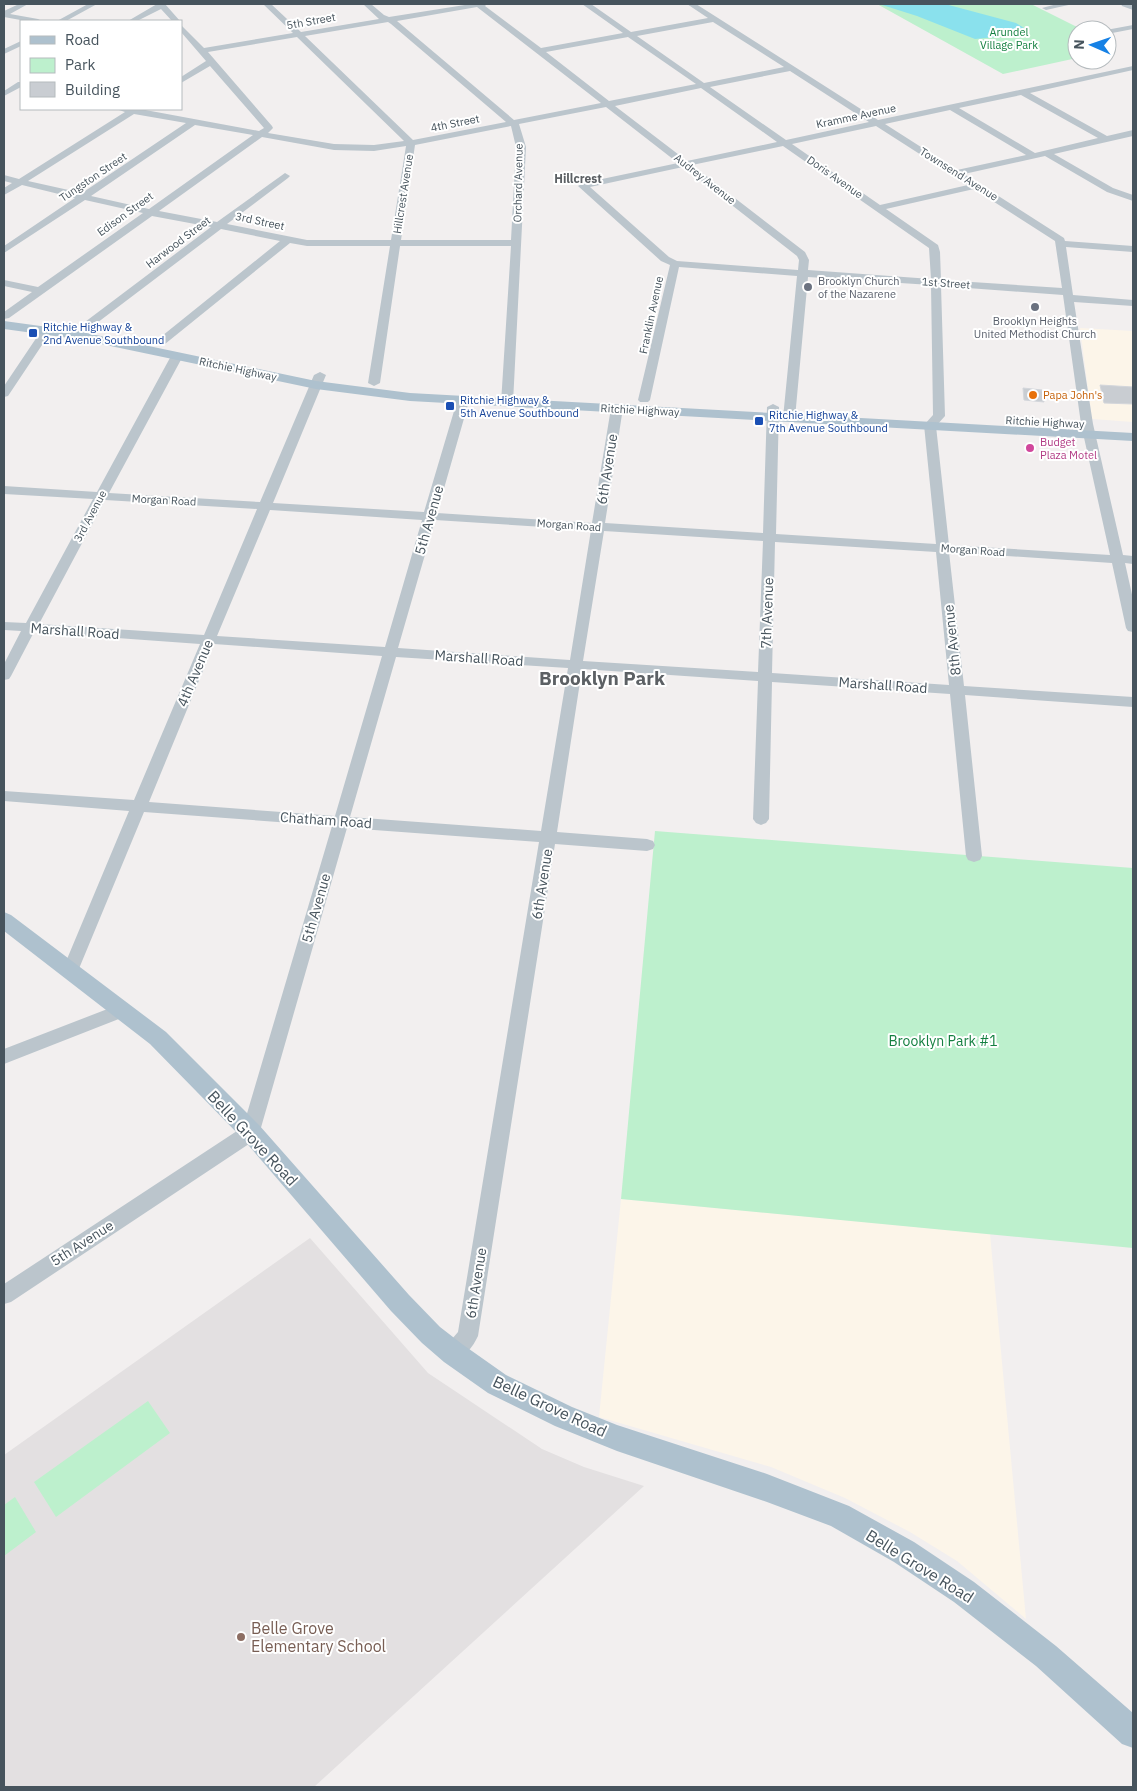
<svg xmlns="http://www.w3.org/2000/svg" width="1137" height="1791" font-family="'IBM Plex Sans',sans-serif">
<rect width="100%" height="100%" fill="#f2efef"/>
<path fill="#fcf5e9" d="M1080,328L1133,331V422L1092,419Z
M621,1199L990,1234L1026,1619L957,1561L910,1532L845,1498L771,1467L599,1417Z"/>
<path fill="#e3e0e1" d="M310,1238L428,1373L542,1449L584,1467L644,1486L314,1787H4V1455Z"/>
<path fill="#bdf0cd" d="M877,4H1031L1083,30H1077V58L1003,74Z
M655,831L1133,868V1248L621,1199Z
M148,1401L170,1433L56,1517L34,1482Z
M15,1497L36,1532L4,1556V1505Z"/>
<path fill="#8ae1ed" d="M879,4H945L1016,23L1024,28L995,37L975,39L917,16Z"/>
<path fill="#c9cdd2" stroke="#d3d6db" d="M1100,385L1133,387V404L1104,403Z
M1023,388L1042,390L1044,402L1024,400Z"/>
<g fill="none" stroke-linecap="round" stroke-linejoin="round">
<path fill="#bbc5cc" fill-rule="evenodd" d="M19,4H28L10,14L38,19L42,21H26L4,17V11Z
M88,4H97L66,21H57Z
M157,4H165L180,21H172L161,9L137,21H128Z
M263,4H271L301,32L379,19L363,4H371L384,15L389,17L471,4H487L485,6L541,48L623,33L582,4H591L631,32L708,18L687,4H696L878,120L1133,66V70L1030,93L1107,136L1133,130V136L1054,154L1113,188L1133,195V201L1107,192L1045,156L964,174L1064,238L1065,241L1133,246V252L1066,247L1073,295L1133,300V306L1074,302L1093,424L1123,555L1133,556V564L1125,563L1133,599V632L1128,631L1126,628L1112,563L949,552L964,686L1133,697V707L965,695L982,856L980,860L974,862L968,860L966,856L950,694L772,682L769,819L766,823L761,825L756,823L753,819L758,681L582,669L557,832L647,839L653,841L655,845L653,849L647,851L555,844L478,1336C473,1347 464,1358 453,1363L446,1360L443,1353L446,1346L458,1332L539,842L347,828L258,1138L11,1302L4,1304V1284L243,1127L332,826L144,812L78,971L76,976L70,978L64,976L62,971L129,811L4,801V791L134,800L200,644L34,632L11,676L9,679L4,680V664L21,631L4,630V622L26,623L93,499L4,494V486L97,492L171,356L177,353L183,356L109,493L260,502L314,375L320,372L326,375L273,503L424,512L457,401L463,398L469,401L437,513L592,523L611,408L617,405L623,408L605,523L763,533L767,407L773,404L779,407L776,534L936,544L924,425L933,415L931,285L808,277L795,418L789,421L783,418L797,276L679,267L650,400L648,402H640L638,400L670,265L661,261L578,186L583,183L678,163L606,107L519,124L526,147L513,403L511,405H503L501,403L511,246H400L380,383L374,386L368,383L390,246H307L290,243L165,344H157L156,342L157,340L280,241L221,229L89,329H81L80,327L81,325L211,227L152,216L9,318L4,319V312L32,292L4,286V280L38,287L143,213L85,200L4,253V246L75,198L22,185L4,195V188L12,183L4,181V175L19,179L125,112L116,109H140L259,131L264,128L210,66L181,83V77L206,61L181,32V25L204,48L293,33ZM477,7L601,103L514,120L397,21ZM388,22L391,24L506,122L413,140L305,36ZM713,22L784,67L704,83L637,36ZM297,37L404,141L374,145L334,144L268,133L273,128L272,126L208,52ZM628,37L696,84L609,101L546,52ZM790,71L869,122L786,140L710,87ZM701,88L777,142L687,161L615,106ZM1021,95L1098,138L1035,153L959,108ZM950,110L1026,155L957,170L885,124ZM134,114L186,123L82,193L28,181ZM195,125L253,135L149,209L91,196ZM511,126L516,147L511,240H401L415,145ZM876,126L968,185L880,205L792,144ZM262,137L334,150L374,151L406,146L391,240H307L227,224L288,178L290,176L285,173L217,222L159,211ZM783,146L929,248L931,279L808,270L809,260L805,252L692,165ZM683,167L797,256L799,260L798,270L677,261L669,257L590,187ZM974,189L1055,241L1062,288L941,280L940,252L938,245L886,209ZM941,286L1063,295L1081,424L1110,555L949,545L936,426L945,416ZM105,500L257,509L204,635L39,624ZM270,510L422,520L385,647L217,636ZM435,520L591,530L570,660L398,648ZM604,531L763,541L758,672L583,661ZM775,542L936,552L949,685L772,673ZM214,644L382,656L335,816L149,802ZM396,657L568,668L541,831L350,817Z
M1057,4H1073L1046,10L1042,8Z
M1121,4L1133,5V10L1122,6Z
M1133,25V29L1107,34L1106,30Z
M21,41V46L4,54V49Z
M18,82H21V87L4,96V91Z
M47,327L52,330L8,396L4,397V386L43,328Z
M123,1003L129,1005L132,1010L129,1015L4,1064V1049Z"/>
<path fill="#aec1ce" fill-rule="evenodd" d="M4,321L77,331L316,381L410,393L1133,433V441L410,401L316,389L77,339L4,329Z
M4,912L11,915L166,1032L259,1125L409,1295L440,1327L462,1344L506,1375L572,1407L617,1425L767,1474L849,1506L914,1542L974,1582L1056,1646L1133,1713V1748L1122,1744L1036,1666L954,1602L894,1562L831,1526L767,1502L617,1451L555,1426L488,1393L444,1362L422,1343L391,1311L243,1139L150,1044L4,931Z"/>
</g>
<g fill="#6b7280" stroke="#fff" stroke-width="2">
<circle cx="808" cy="287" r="5"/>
<circle cx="1035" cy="307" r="5"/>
</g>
<g fill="#1a4fb4" stroke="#fff" stroke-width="2">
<rect x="28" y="328" width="10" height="10" rx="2.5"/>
<rect x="445" y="401" width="10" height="10" rx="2.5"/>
<rect x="754" y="416" width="10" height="10" rx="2.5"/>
</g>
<circle fill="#e8710a" stroke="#fff" stroke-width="2" cx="1033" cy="395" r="5"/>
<circle fill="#d1479c" stroke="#fff" stroke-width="2" cx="1030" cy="448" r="5"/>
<circle fill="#8d6e63" stroke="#fff" stroke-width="2" cx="241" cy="1637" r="5"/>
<g text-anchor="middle" stroke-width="4" stroke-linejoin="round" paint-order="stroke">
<g font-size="11" fill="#47545d" stroke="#fff">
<text transform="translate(311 21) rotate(-10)" y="4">5th Street</text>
<text transform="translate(856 116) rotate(-12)" y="4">Kramme Avenue</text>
<text transform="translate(455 123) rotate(-11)" y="4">4th Street</text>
<text transform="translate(959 174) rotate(32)" y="4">Townsend Avenue</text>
<text transform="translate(93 177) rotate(-34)" y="4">Tungston Street</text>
<text transform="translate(835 177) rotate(35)" y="4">Doris Avenue</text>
<text transform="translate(705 179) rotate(38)" y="4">Audrey Avenue</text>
<text transform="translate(518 183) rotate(-89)" y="4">Orchard Avenue</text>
<text transform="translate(403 194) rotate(-81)" y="4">Hillcrest Avenue</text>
<text transform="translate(125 214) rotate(-36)" y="4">Edison Street</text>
<text transform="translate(260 221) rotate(12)" y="4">3rd Street</text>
<text transform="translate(178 242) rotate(-37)" y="4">Harwood Street</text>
<text transform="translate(946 283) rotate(4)" y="4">1st Street</text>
<text transform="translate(651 315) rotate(-78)" y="4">Franklin Avenue</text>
<text transform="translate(238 369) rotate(12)" y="4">Ritchie Highway</text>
<text transform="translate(640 410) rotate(3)" y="4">Ritchie Highway</text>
<text transform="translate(1045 422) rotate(3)" y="4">Ritchie Highway</text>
<text transform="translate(164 500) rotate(3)" y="4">Morgan Road</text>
<text transform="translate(90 516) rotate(-62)" y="4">3rd Avenue</text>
<text transform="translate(569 525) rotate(4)" y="4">Morgan Road</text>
<text transform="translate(973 550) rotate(4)" y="4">Morgan Road</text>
</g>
<g font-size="11" fill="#168042" stroke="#fff">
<text x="1009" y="36">Arundel<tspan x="1009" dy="13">Village Park</tspan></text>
</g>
<g font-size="11" fill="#5b616d" stroke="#fff" text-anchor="start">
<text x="818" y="285">Brooklyn Church<tspan x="818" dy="13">of the Nazarene</tspan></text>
<text x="1035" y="325" text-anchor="middle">Brooklyn Heights<tspan x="1035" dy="13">United Methodist Church</tspan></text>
</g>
<g font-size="11" fill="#164399" stroke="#fff" text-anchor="start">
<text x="43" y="331">Ritchie Highway &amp;<tspan x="43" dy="13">2nd Avenue Southbound</tspan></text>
<text x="460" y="404">Ritchie Highway &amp;<tspan x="460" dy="13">5th Avenue Southbound</tspan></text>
<text x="769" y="419">Ritchie Highway &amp;<tspan x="769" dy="13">7th Avenue Southbound</tspan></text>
</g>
<g font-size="11" fill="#c56008" stroke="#fff" text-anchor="start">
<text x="1043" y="399">Papa John's</text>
</g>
<g font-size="11" fill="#b23c85" stroke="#fff" text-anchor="start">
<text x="1040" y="446">Budget<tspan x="1040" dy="13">Plaza Motel</tspan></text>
</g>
<g font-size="12" font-weight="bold" fill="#5c6064" stroke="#fff">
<text x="578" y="183">Hillcrest</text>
</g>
<g font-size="14" fill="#47545d" stroke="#fff">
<text transform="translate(607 469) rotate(-81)" y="5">6th Avenue</text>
<text transform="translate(429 520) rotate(-74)" y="5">5th Avenue</text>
<text transform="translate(767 613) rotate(-88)" y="5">7th Avenue</text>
<text transform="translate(75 631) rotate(4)" y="5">Marshall Road</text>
<text transform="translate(952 640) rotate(-96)" y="5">8th Avenue</text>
<text transform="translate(479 658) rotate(4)" y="5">Marshall Road</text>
<text transform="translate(195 673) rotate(-67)" y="5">4th Avenue</text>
<text transform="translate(883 685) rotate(4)" y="5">Marshall Road</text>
<text transform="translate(326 820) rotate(4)" y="5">Chatham Road</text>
<text transform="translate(542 884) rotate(-81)" y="5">6th Avenue</text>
<text transform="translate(316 908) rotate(-74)" y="5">5th Avenue</text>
<text transform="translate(82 1243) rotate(-33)" y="5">5th Avenue</text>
<text transform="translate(476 1283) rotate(-81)" y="5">6th Avenue</text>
</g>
<g font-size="14" fill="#168042" stroke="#fff">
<text x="943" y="1046">Brooklyn Park #1</text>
</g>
<g font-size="16" fill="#47545d" stroke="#fff">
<text transform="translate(253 1138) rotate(47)" y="6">Belle Grove Road</text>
<text transform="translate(550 1406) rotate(25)" y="6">Belle Grove Road</text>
<text transform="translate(920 1566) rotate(32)" y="6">Belle Grove Road</text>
</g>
<g font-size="16" fill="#785e54" stroke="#fff" text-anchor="start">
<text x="251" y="1634">Belle Grove<tspan x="251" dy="18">Elementary School</tspan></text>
</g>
<g font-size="19" font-weight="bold" fill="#5c6064" stroke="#fff">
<text x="602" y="685">Brooklyn Park</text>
</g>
</g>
<rect width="1137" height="1791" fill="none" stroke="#47545d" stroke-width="10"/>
<rect x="20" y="20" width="162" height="90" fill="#ffffff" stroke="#b5bbbe"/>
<rect x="30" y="36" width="25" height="8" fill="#aec1ce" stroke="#b5bbbe"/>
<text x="65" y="45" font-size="15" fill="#47545d">Road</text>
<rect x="30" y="58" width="25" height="15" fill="#bdf0cd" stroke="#b5bbbe"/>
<text x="65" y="70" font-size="15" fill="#47545d">Park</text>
<rect x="30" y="82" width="25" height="15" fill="#c9cdd2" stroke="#b5bbbe"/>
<text x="65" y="95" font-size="15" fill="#47545d">Building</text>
<g transform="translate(1092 45) rotate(272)"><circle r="24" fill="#ffffff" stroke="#b5bbbe"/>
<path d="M0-4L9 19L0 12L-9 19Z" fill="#1681e5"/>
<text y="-8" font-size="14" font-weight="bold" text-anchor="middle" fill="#47545d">N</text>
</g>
</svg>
